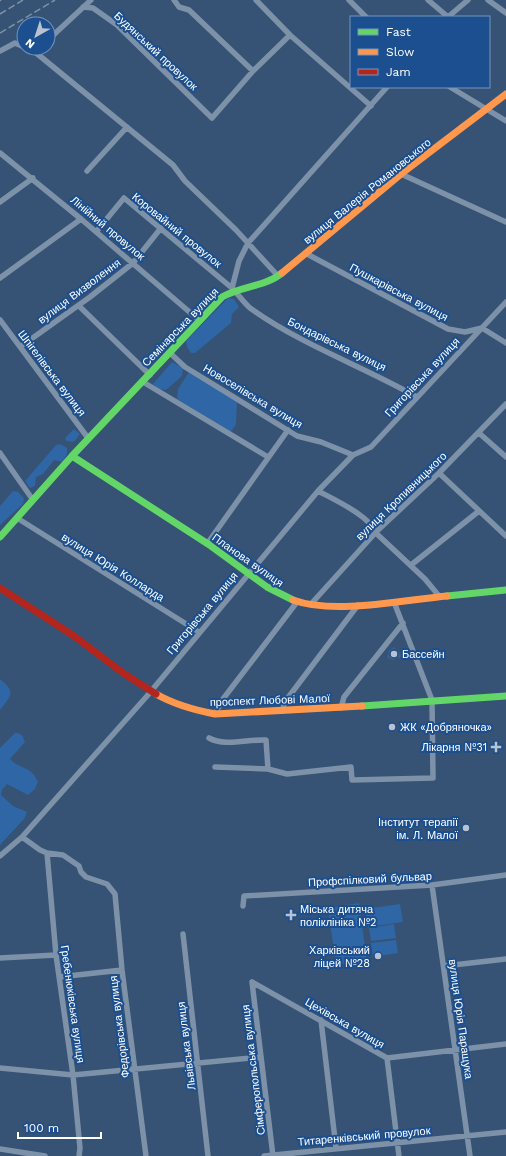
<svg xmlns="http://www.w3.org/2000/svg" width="506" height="1156" font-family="'Work Sans',sans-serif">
<rect width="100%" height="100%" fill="#365274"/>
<path fill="#2f66a5" d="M228,298L234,299L239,307L232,314L231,323L195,353H191L187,347L186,341Z
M172,362L183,368L182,376L166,390L159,389L153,384Z
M189,372L237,402L236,424L231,432L177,399L178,389Z
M74,429L80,434L74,442L66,441L65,438Z
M60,444L67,448V454L62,462L54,460L43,474L36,477L35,486L30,488L25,481L56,445Z
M13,491L18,492L24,498L23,504L0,525V506Z
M0,679C16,692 12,695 0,710Z
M15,733H18L22,735L25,742L10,759C20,770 31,765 38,782L35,789L28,795L7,784L2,790L1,795L13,806L27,812L24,819L0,845V748Z
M359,903L367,961L336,965L328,908Z
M400,904L403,922L368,927L365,909Z
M394,924L396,938L371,941L369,928Z
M396,940L398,953L373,957L371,943Z"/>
<path fill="#3b618d" d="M394,647L402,655L399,659L398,657L394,660L387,658L389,651Z"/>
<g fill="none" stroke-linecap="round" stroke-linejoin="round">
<path stroke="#7d92a8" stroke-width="5.5" d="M174,0L179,7L189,10L253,71
M256,0L290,35L371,106
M349,0L366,17
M428,0L448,17
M488,0L506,13
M83,7L93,8L117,25L212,118L253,71L290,35
M448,17L468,0
M48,40L91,0
M26,48L35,52L39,48
M0,51L15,43L24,47
M35,52L173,165L185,181L236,230L278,276
M387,87L248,243L239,261L232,288C238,294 243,302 250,308C302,345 362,366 417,397
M450,87L506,121
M0,153L81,219L200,321
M87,171L127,127
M401,174L506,222
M0,202L33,178
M96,232L124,198L232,288
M307,254L448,329L465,332L482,328L506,343
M0,278L81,219
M79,306L150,375
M0,320L88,438
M20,347L90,297L133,263L161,228
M170,353L185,367L297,436L321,442L353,455
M143,382L268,457
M479,433L506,457
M0,453L33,500
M439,473L506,536
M318,491C337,501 370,516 378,535L425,579L439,596
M17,518L199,632
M207,544L288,430
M411,565L479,511
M311,604L377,531L439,473L506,404
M341,708L344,697L403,623
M283,711L284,703L358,605
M215,714L223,699L297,602
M209,738C225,747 248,739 266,740L268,769
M215,767L268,769L287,774L351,767L352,780L433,778L432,700L394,602
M22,837L40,850L47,853L63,855L79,866L81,872L86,877L107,884L115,894L122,970L146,1156
M47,853L56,955L73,1075L80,1148L79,1156
M0,856L22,837L147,696L318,491L353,455L371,447L506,302
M432,885L470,1156
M243,906L244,896L432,885L506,875
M183,934L208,1156
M0,958L56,955
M444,966L506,959
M59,977L122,970
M252,982L387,1058L506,1044
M252,982L273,1156
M321,1020L336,1148
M387,1058L399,1156
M0,1068L73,1075L261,1057
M0,1149L45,1156
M264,1156L506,1132"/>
<path stroke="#63d668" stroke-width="7" d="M72,456L222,297C241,286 265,287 282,273
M0,537L72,456L208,544L267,587L293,600
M447,596L506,590
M362,706L506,696"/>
<path stroke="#ff974d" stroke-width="7" d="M282,273L401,174L506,94
M293,600C334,615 404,600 447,596
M156,694C175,705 194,710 215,714L362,706"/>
<path stroke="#b3261e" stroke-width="7" d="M0,588L74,636L123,673L156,694"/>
<path stroke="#7e92a7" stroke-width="1.5" stroke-dasharray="7 3" stroke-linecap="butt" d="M0,1L1,0
M0,14L23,0
M0,33L55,0"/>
</g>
<g fill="#b9c2ce" stroke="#1b4f8f" stroke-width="1.5">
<circle cx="394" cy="654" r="4"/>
<circle cx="392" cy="727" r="4"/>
<path d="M494 741h4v4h4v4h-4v4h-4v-4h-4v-4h4z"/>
<circle cx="466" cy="828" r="4"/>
<path d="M289 909h4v4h4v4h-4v4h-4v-4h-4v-4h4z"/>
<circle cx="378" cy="956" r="4"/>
</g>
<g text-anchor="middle" stroke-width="4" stroke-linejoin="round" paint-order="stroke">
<g font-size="11" fill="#fff" stroke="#1b4f8f">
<text transform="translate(156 51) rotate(43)" y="4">Будянський провулок</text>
<text transform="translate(367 191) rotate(-39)" y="4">вулиця Валерія Романовського</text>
<text transform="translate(108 228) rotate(40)" y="4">Лінійний провулок</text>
<text transform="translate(177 230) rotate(39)" y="4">Коровайний провулок</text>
<text transform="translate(79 291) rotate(-37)" y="4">вулиця Визволення</text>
<text transform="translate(399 292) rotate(28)" y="4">Пушкарівська вулиця</text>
<text transform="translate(180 327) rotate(-46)" y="4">Семінарська вулиця</text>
<text transform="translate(337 344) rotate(26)" y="4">Бондарівська вулиця</text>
<text transform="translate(52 373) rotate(53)" y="4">Шпігелівська вулиця</text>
<text transform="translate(422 377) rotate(-47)" y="4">Григорівська вулиця</text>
<text transform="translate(253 396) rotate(31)" y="4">Новоселівська вулиця</text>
<text transform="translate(401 496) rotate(-44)" y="4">вулиця Кропивницького</text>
<text transform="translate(248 560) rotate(35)" y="4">Планова вулиця</text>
<text transform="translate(113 567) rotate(32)" y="4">вулиця Юрія Колларда</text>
<text transform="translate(202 613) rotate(-50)" y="4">Григорівська вулиця</text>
<text transform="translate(270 700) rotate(-2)" y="4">проспект Любові Малої</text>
<text transform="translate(370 879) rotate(-3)" y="4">Профспілковий бульвар</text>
<text transform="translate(73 1004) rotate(82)" y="4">Гребенюківська вулиця</text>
<text transform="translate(461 1019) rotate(82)" y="4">вулиця Юрія Паращука</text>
<text transform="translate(345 1023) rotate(30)" y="4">Цехівська вулиця</text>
<text transform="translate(119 1027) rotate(-97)" y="4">Федорівська вулиця</text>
<text transform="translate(186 1046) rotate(-97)" y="4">Львівська вулиця</text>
<text transform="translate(253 1070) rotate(-97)" y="4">Сімферопольська вулиця</text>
<text transform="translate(364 1136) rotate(-5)" y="4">Титаренківський провулок</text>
</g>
<g font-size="11" fill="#fff" stroke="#1b4f8f" text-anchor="start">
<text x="402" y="658">Бассейн</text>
<text x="400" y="731">ЖК «Добряночка»</text>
<text x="487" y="751" text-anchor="end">Лікарня №31</text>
<text x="458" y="826" text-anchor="end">Інститут терапії<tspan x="458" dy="13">ім. Л. Малої</tspan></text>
<text x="300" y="913">Міська дитяча<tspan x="300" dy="13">поліклініка №2</tspan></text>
<text x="370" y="954" text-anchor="end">Харківський<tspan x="370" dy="13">ліцей №28</tspan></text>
</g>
</g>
<rect x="350" y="16" width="140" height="72" fill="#1b4f8f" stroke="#7695bc"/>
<rect x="358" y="29" width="20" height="6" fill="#63d668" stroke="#7695bc"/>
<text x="386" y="36" font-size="12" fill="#ffffff">Fast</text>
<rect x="358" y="49" width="20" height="6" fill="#ff974d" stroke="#7695bc"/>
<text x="386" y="56" font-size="12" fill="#ffffff">Slow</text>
<rect x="358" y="69" width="20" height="6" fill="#b3261e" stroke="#7695bc"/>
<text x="386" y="76" font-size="12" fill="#ffffff">Jam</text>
<g transform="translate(36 36) rotate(219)"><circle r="19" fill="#1b4f8f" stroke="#7695bc"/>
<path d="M0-3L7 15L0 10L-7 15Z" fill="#b9c2ce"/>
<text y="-6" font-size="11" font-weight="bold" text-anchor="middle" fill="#ffffff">N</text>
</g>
<path d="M18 1132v6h83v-6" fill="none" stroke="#ffffff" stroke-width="2"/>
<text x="24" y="1132" font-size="12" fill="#ffffff" stroke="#1b4f8f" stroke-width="3" paint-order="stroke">100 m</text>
</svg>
